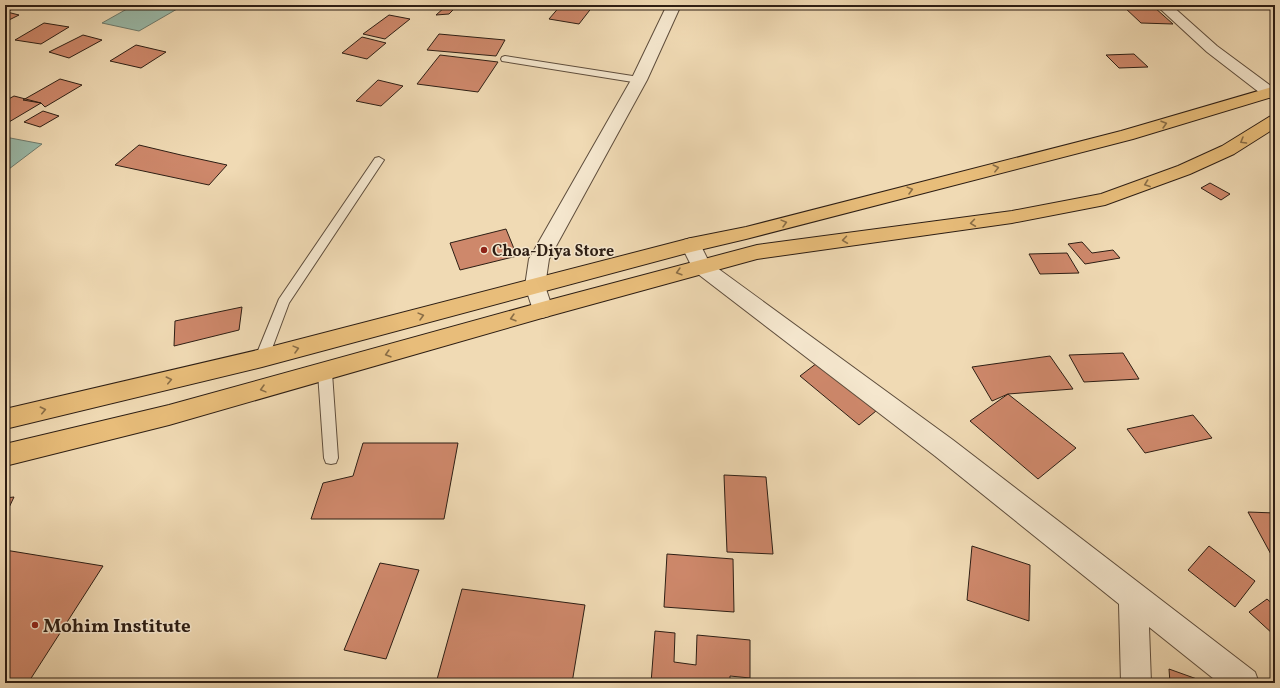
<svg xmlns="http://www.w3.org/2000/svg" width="1280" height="688" font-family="Vollkorn,serif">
<rect width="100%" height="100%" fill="#f0dab4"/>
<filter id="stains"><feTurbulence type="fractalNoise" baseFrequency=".005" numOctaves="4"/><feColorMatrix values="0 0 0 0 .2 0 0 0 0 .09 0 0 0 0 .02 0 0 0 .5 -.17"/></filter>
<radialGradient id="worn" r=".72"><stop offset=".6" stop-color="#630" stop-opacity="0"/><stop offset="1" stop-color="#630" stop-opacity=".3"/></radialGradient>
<path fill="#9abbab" stroke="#6e7c6f" d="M134,5H184L139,31L102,23Z
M5,137L42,144L5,172Z"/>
<path fill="#ce886b" stroke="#2d1e14" d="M5,5H20L5,13Z
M561,5H588L593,6L579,24L549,19Z
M445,7L454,9L449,14L436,15Z
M1124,7H1154L1173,24L1141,23Z
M7,12L19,15L5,22V13Z
M389,15L410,19L385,39L363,34Z
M44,23L69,27L41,44L15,40Z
M439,34L505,40L496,56L427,50Z
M83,35L102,40L69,58L49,52Z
M362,37L386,43L367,59L342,53Z
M136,45L166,52L141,68L110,61Z
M1134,54L1148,67L1119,68L1106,55Z
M440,55L498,62L478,92L417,84Z
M60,79L82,85L45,107L41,103L23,100Z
M378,80L403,86L381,106L356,101Z
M14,96L41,103L9,122L5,121V101Z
M43,111L59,116L40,127L24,122Z
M139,145L181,155L227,165L209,185L115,165Z
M1210,183L1230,194L1221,200L1201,188Z
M506,229L517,256L460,270L450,243Z
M1082,242L1092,253L1113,250L1120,258L1085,264L1068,244Z
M1067,253L1079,273L1040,274L1029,254Z
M242,307L239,330L174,346L175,321Z
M1123,353L1139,379L1084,382L1069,355Z
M1050,356L1073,389L1008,394L992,401L972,367Z
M817,363L876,411L859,425L800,376Z
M1008,394L1076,448L1038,479L970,421Z
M1193,415L1212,438L1145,453L1127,429Z
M363,443H458L444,519H311L323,483L353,476Z
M724,475L766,477L773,554L727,552Z
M14,497L5,516V498Z
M1248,512L1275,513V558H1273Z
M972,546L1030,565L1029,621L967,600Z
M1209,546L1255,581L1235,607L1188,570Z
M5,550L103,566L28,683H5Z
M667,554L733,559L734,612L664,607Z
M380,563L419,570L386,659L344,650Z
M462,589L585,605L572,683H436Z
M1267,599L1275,606L1274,635L1249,612Z
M655,631L675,633L674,662L696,665L697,635L750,640V678L730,676V683H651Z
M1169,669L1208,683H1170Z"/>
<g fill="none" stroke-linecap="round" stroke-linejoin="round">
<g stroke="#5e4d3c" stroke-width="2">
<path id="service" d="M505,56L639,77L643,80L639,83L502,61L501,59L502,57Z
M379,157L384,160L289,303L267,362L262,363L257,362L255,358L279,299L375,158Z
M325,368L330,369L332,373L338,458L336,463L331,464L326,463L324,458L318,373L320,369Z"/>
</g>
<g stroke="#5e4d3c" stroke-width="2">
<path id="minor" d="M667,5H681L647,80L549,259L545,286L553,310L549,316L542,318L535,316L525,286L529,259L631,80Z
M1156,5H1171L1217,46L1275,89V96L1270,98L1264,96L1207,52Z
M691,238L698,240L709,262L953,440L1255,672L1259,683H1219L1149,627L1151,683H1121L1119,604L935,456L694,271L681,245L684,240Z"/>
</g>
<g stroke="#2d1e14" stroke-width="2">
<path id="trunk" d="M1275,86V96L1133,139L746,239L691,252L262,367L5,429V409L262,349L691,238L746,227L1121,131Z
M1275,115V128L1234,154L1190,174L1105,205L1012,223L757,259L542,318L169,425L5,466V444L169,405L542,302L757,245L1012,211L1101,194L1178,166L1222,146L1269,117Z"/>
</g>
<use href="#service" fill="#f5e7ce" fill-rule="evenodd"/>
<use href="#minor" fill="#f5e7ce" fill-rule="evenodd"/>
<use href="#trunk" fill="#e8bd7a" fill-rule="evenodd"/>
</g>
<defs><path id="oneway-chevron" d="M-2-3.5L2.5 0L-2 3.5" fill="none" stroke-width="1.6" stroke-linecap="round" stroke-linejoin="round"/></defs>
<g stroke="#8a6e47">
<use href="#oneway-chevron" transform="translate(1164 124) rotate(-16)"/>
<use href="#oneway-chevron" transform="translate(1243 141) rotate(150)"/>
<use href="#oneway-chevron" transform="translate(996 168) rotate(-14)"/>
<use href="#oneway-chevron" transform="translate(1147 184) rotate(160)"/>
<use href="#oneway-chevron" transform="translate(910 190) rotate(-15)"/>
<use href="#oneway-chevron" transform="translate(784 223) rotate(-15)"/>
<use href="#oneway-chevron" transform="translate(973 223) rotate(172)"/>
<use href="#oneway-chevron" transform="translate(845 240) rotate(172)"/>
<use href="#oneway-chevron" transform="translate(679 272) rotate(164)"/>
<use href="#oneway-chevron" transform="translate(421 316) rotate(-15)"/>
<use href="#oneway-chevron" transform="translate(513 318) rotate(164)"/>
<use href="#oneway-chevron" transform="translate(296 349) rotate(-15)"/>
<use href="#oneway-chevron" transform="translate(388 354) rotate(164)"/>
<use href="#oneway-chevron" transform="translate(169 380) rotate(-13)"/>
<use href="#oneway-chevron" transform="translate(263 389) rotate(165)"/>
<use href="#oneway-chevron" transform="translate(43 410) rotate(-13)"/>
</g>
<g fill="#8f2418" stroke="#f5e7ce" stroke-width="1.5">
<circle cx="484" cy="250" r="4"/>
<circle cx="35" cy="625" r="4"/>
</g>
<g text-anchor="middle" stroke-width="3" stroke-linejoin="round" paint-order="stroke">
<g font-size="16" font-weight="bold" fill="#2d1e14" stroke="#f5e7ce" text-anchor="start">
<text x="492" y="256">Choa-Diya Store</text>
</g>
<g font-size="19" font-weight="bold" fill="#2d1e14" stroke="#f5e7ce" text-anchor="start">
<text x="43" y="632">Mohim Institute</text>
</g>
</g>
<rect width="1280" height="688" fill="none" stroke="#f0dab4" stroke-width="20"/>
<rect x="6" y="6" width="1268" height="676" fill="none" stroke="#2d1e14" stroke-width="2"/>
<rect x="10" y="10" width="1260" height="668" fill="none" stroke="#2d1e14"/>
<rect width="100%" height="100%" filter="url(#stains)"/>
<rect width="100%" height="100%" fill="url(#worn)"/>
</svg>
